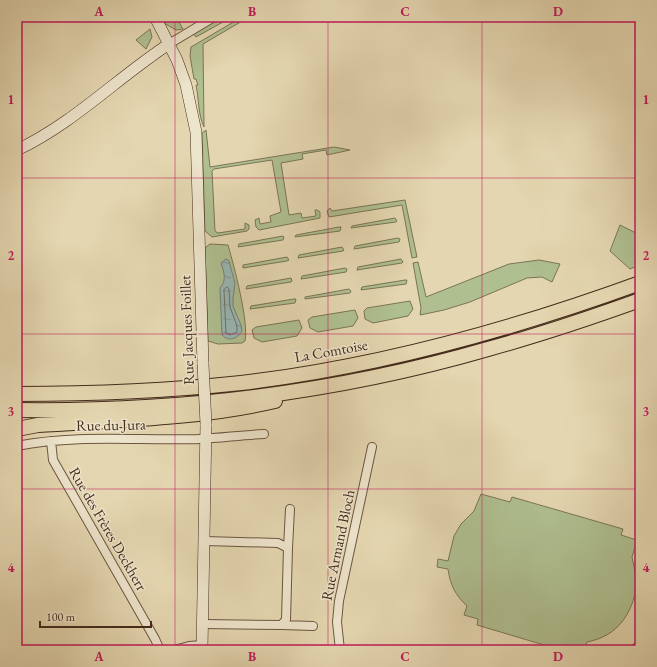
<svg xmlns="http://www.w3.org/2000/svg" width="657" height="667" font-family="'EB Garamond',serif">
<defs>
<pattern id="water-ripples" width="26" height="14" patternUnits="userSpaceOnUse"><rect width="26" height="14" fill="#98b7b4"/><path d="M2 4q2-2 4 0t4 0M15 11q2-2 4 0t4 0" fill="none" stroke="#7e9592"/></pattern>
</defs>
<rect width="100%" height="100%" fill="#e4d6b0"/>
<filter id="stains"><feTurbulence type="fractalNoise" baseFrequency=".005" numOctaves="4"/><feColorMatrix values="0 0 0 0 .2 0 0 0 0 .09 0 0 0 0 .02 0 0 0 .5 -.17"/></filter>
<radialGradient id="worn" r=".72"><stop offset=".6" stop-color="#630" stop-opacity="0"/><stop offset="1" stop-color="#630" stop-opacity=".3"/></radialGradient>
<path fill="#afbf90" stroke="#7a7556" d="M174,17H176L183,29L176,30L164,23Z
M222,17H232L196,37L193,33Z
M242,17H249L203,44L204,127C198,115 199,99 196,85H198L196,79H194L190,56L191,47Z
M150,29L152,37L146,49L136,40Z
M206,130L210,167L334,147L350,150L327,155L326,150L302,154L303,159L281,163L289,215L301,213L302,218L316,216L315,210H317L320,212V218L259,230L256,227L255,220L259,218L260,224L271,222L270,216L281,212L272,160L214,169L212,171L215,231L218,233L245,229V223L249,225V229L247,231L212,237L205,231L202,133Z
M405,200L417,257L412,258L402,205L329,217L327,211L330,208L332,211Z
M395,218L397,221L396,222L351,228L352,226Z
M620,225L640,235V265L630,269L610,251Z
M339,227H341L340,231L295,237L296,235Z
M283,236L284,237L283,240L238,247L239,244Z
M398,238L400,239L399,242L354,249L355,246Z
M210,244L228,245C234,266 249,322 245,341L242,343L218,344L208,341L205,248Z
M342,247L344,250L343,251L298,258L299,255Z
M287,257L289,260L287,261L243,268V265Z
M401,259L403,262L402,263L357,270L358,267Z
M539,260L560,264L552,282L542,277L527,278L470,302L444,310L420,315L421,308L413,263L418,262L426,297L509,264Z
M345,268L347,269L346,272L301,279L302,276Z
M291,278L292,281L291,282L246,289L247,286Z
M405,280H407L406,284L361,290L362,287Z
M349,289L351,291L350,293L305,299V297Z
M294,299H296L295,303L250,309L251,306Z
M410,301L413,309L408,316L373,323L365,319L364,311L367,308Z
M355,310L358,318L353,326L318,332L310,328L308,320L312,317Z
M299,320L302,328L297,336L262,342L254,338L252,330L256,327Z
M481,494L510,502L512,497L623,529L621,535L637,540L632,557L636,576L640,577V585H637C632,614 618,636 587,642L584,650L571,647L569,650H561L477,625L478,619L464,615L467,606C455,595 450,584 448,569L437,567L438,559L448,561L454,536L461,524L474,511Z"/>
<path fill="url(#water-ripples)" stroke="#767f77" d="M226,259L229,261L235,283L233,299V306L241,325L242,331C237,339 229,342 222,335L220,288C227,281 224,272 221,263Z"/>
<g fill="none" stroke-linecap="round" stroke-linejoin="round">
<path stroke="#6e7168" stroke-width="1" d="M227,287L229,289L230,307L237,326V332L230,335L226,333L224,290Z"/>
<g stroke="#6c5640" stroke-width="10">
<path id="street" d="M169,44L214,17
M51,441L53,460L155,639L160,650
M17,446C77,434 139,441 200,439C221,438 242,435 264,434
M288,548L290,509
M203,624L281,625L286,620L288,548L278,543L205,541
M281,625L313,626
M174,650L189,646L202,645
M340,650L337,622L339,601L372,447
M633,650L640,645"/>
</g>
<g stroke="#442b1b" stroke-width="12">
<path id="secondary" d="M155,17L177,60L186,85L196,132L203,364
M17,150C74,123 117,78 169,44
M202,650L206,424"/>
</g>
<g stroke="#442b1b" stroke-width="16">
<path id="highway" d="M17,394C92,394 166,391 241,383C378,367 511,330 640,283
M17,410C175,412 336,393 488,349C539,335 590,318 640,300
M17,429L38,425C117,420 197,419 275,401"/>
</g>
<use href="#street" stroke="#ede4cc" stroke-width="8"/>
<use href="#secondary" stroke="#ede4cc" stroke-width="11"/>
<use href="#highway" stroke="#e4d6b0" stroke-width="14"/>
<g stroke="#442b1b" stroke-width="12" stroke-linecap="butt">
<path id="secondary-bridge" d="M203,364L206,424"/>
</g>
<use href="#secondary-bridge" stroke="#ede4cc" stroke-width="11"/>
</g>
<path fill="none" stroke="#c2185b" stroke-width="1" stroke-opacity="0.55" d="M175,17V650M328,17V650M482,17V650M17,178H640M17,334H640M17,489H640"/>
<g text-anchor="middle" stroke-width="3" stroke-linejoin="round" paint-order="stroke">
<g font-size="15" fill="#442b1b" stroke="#ede4cc">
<text transform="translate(187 330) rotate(-92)" y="5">Rue Jacques Foillet</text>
<text transform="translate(331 351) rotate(-10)" y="5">La Comtoise</text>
<text transform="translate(111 425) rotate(-1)" y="5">Rue du Jura</text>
<text transform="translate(108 529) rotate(60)" y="5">Rue des Frères Deckherr</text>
<text transform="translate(338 545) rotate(-78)" y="5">Rue Armand Bloch</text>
</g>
</g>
<rect width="657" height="667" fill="none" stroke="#e4d6b0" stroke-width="44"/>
<path d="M40 621v6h111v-6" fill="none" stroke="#442b1b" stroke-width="2"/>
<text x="46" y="621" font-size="12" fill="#442b1b" stroke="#ede4cc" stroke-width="3" paint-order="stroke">100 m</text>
<rect x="22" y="22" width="613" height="623" fill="none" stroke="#c2185b" stroke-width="1.5"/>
<g font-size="13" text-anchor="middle" font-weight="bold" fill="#c2185b">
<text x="99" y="16">A</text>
<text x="252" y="16">B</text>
<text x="405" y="16">C</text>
<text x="558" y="16">D</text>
<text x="11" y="104">1</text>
<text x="646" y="104">1</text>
<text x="11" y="260">2</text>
<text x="646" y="260">2</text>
<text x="11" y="416">3</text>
<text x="646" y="416">3</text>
<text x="11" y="572">4</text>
<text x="646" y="572">4</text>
<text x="99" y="661">A</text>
<text x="252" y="661">B</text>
<text x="405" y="661">C</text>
<text x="558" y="661">D</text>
</g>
<rect width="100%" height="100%" filter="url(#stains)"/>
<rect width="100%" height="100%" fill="url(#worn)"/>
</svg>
